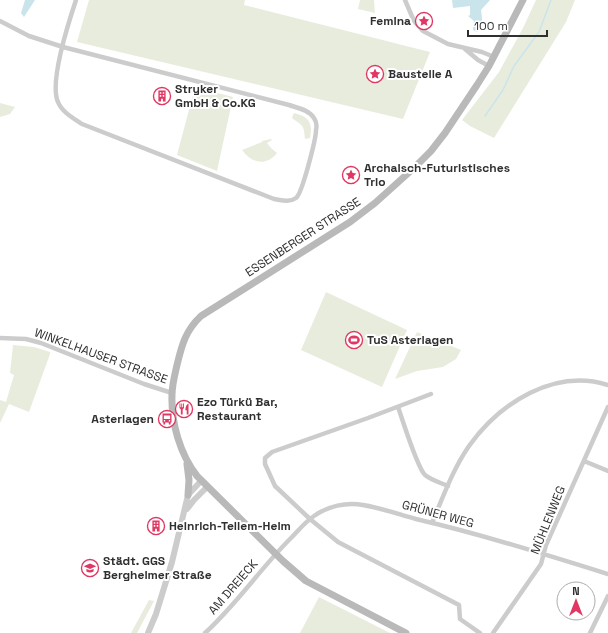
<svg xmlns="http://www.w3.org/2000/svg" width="608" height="633" font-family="'Space Grotesk',sans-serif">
<rect width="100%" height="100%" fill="#fff"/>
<path fill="#e8ecdd" d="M89,0H245L244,5L430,52L403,119L77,42Z
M360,0H374L375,13L358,9Z
M536,0H575L566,22L494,138L470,126L462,120L499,72L523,28Z
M195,87L233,97L217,171L177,155Z
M0,103L15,107L10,114L0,117Z
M294,113C309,117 313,122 310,138L305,139C304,125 303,126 292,118L293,115Z
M271,139L272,140L267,143L271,148L277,153C266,167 251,163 242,150L262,142V141Z
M326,292L407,330L382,387L301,350Z
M417,332L461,350L456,359L443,367L417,371L395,379Z
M13,345L34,347L50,352V354L29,412L9,404L0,423V400L6,402L14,375L10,373Z
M319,597L390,633H300Z
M149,600L154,601L137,633H131Z"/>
<path fill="#cae4eb" d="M25,0H35L24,17L21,13Z
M452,0H490L481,10C482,18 484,27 477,32L473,30L474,21L468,16L470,15V6L453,8Z"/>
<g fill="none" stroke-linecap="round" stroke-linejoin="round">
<path stroke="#cae4eb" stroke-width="1.5" d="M485,116L503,90L514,66L539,32L551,0"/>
<path stroke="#ccc" stroke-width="4.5" d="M405,0L414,21L423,31L448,44L482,52L494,57
M0,21L29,36L63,47L289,105C298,108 309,110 314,118C316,121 317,126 316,130C316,139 302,194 296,198C289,203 281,200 274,199L82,124C73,118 62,112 58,102C49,82 69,21 76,0
M465,49L478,60L489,66
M0,338L26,339L41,343L144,384L172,393
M431,394L368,418L272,452L265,458V464L275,486L310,519L338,542L459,605L460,619L480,633
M398,407C403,421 417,467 425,475C431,480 441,483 448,486
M584,461L608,471
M432,523C443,497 453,469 469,446C500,403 554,368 608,385
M205,633C236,605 260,569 290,539C298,531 305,522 314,516C328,506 346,502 363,505C381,508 398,514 416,519C480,534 544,554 608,574
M493,633L541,564L546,545L608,407
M590,633L608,596"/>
<path stroke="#ccc" stroke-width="6" d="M187,509L194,500L207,487
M148,633L156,614L172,562L188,495L201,481"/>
<path stroke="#b9b9b9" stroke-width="7" d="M187,464L189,480L188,495
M406,633L306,581L283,561L197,476C180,454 171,423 172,395C172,385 175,374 177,365C182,344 186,330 201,316L350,222L375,203L415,167L431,151L445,133L477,85L489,66L523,0"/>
</g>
<defs>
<g id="sight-ring" transform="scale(0.9)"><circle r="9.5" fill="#fff" stroke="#e03763" stroke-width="1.5"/><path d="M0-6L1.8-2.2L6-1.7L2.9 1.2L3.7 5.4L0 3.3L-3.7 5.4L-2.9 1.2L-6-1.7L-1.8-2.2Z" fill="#e03763"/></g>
<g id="building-ring" transform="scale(0.9)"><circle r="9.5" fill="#fff" stroke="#e03763" stroke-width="1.5"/><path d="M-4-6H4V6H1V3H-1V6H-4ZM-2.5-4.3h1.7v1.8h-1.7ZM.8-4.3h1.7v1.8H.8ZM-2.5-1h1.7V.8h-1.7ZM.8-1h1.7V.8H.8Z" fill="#e03763"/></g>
<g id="stadium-ring" transform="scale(0.9)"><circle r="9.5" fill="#fff" stroke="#e03763" stroke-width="1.5"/><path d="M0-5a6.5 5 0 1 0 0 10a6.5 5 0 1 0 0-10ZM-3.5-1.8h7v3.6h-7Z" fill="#e03763"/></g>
<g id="restaurant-ring" transform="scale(0.9)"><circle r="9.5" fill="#fff" stroke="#e03763" stroke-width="1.5"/><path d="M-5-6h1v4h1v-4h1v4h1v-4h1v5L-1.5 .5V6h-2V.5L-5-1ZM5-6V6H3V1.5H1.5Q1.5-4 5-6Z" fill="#e03763"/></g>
<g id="bus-ring" transform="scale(0.9)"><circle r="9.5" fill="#fff" stroke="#e03763" stroke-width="1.5"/><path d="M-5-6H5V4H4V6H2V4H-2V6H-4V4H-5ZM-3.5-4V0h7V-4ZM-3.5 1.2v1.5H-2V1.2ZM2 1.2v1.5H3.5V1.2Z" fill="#e03763"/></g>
<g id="school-ring" transform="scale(0.9)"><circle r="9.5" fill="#fff" stroke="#e03763" stroke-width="1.5"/><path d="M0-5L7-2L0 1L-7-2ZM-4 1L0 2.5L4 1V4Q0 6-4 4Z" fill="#e03763"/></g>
</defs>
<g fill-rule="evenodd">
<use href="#sight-ring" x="424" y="21"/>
<use href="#sight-ring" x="375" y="74"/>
<use href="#building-ring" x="162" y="96"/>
<use href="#sight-ring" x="351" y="175"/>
<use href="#stadium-ring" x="354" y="340"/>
<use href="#restaurant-ring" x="184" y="409"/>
<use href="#bus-ring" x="167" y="419"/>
<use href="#building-ring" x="156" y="526"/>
<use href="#school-ring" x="90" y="568"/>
</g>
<g text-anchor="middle" stroke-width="4" stroke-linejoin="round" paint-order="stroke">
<g font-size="12" font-weight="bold" fill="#2f2f2f" stroke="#fff" text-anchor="start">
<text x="411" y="25" text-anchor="end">Femina</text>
<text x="388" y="78">Baustelle A</text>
<text x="175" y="93">Stryker<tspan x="175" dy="14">GmbH &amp; Co.KG</tspan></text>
<text x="364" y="172">Archaisch-Futuristisches<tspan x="364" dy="14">Trio</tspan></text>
<text x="367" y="344">TuS Asterlagen</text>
<text x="197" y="406">Ezo Türkü Bar,<tspan x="197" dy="14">Restaurant</tspan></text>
<text x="154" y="423" text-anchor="end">Asterlagen</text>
<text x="169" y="530">Heinrich-Tellem-Heim</text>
<text x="103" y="565">Städt. GGS<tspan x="103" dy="14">Bergheimer Straße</tspan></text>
</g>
<g font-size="12" fill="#2f2f2f" stroke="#fff">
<text transform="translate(303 237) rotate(-33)" y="4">ESSENBERGER STRASSE</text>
<text transform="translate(101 356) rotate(20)" y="4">WINKELHAUSER STRASSE</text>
<text transform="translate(438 514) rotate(15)" y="4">GRÜNER WEG</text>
<text transform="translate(548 520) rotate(-68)" y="4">MÜHLENWEG</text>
<text transform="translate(233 587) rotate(-49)" y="4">AM DREIECK</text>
</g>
</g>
<g transform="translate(576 601)"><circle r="19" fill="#ffffff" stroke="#acacac"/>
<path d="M0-3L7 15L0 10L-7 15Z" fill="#e03763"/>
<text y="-6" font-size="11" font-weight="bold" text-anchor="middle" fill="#2f2f2f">N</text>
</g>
<path d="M468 30v6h79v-6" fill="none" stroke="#2f2f2f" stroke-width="2"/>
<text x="474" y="30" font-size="12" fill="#2f2f2f" stroke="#ffffff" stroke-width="3" paint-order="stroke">100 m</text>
</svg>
